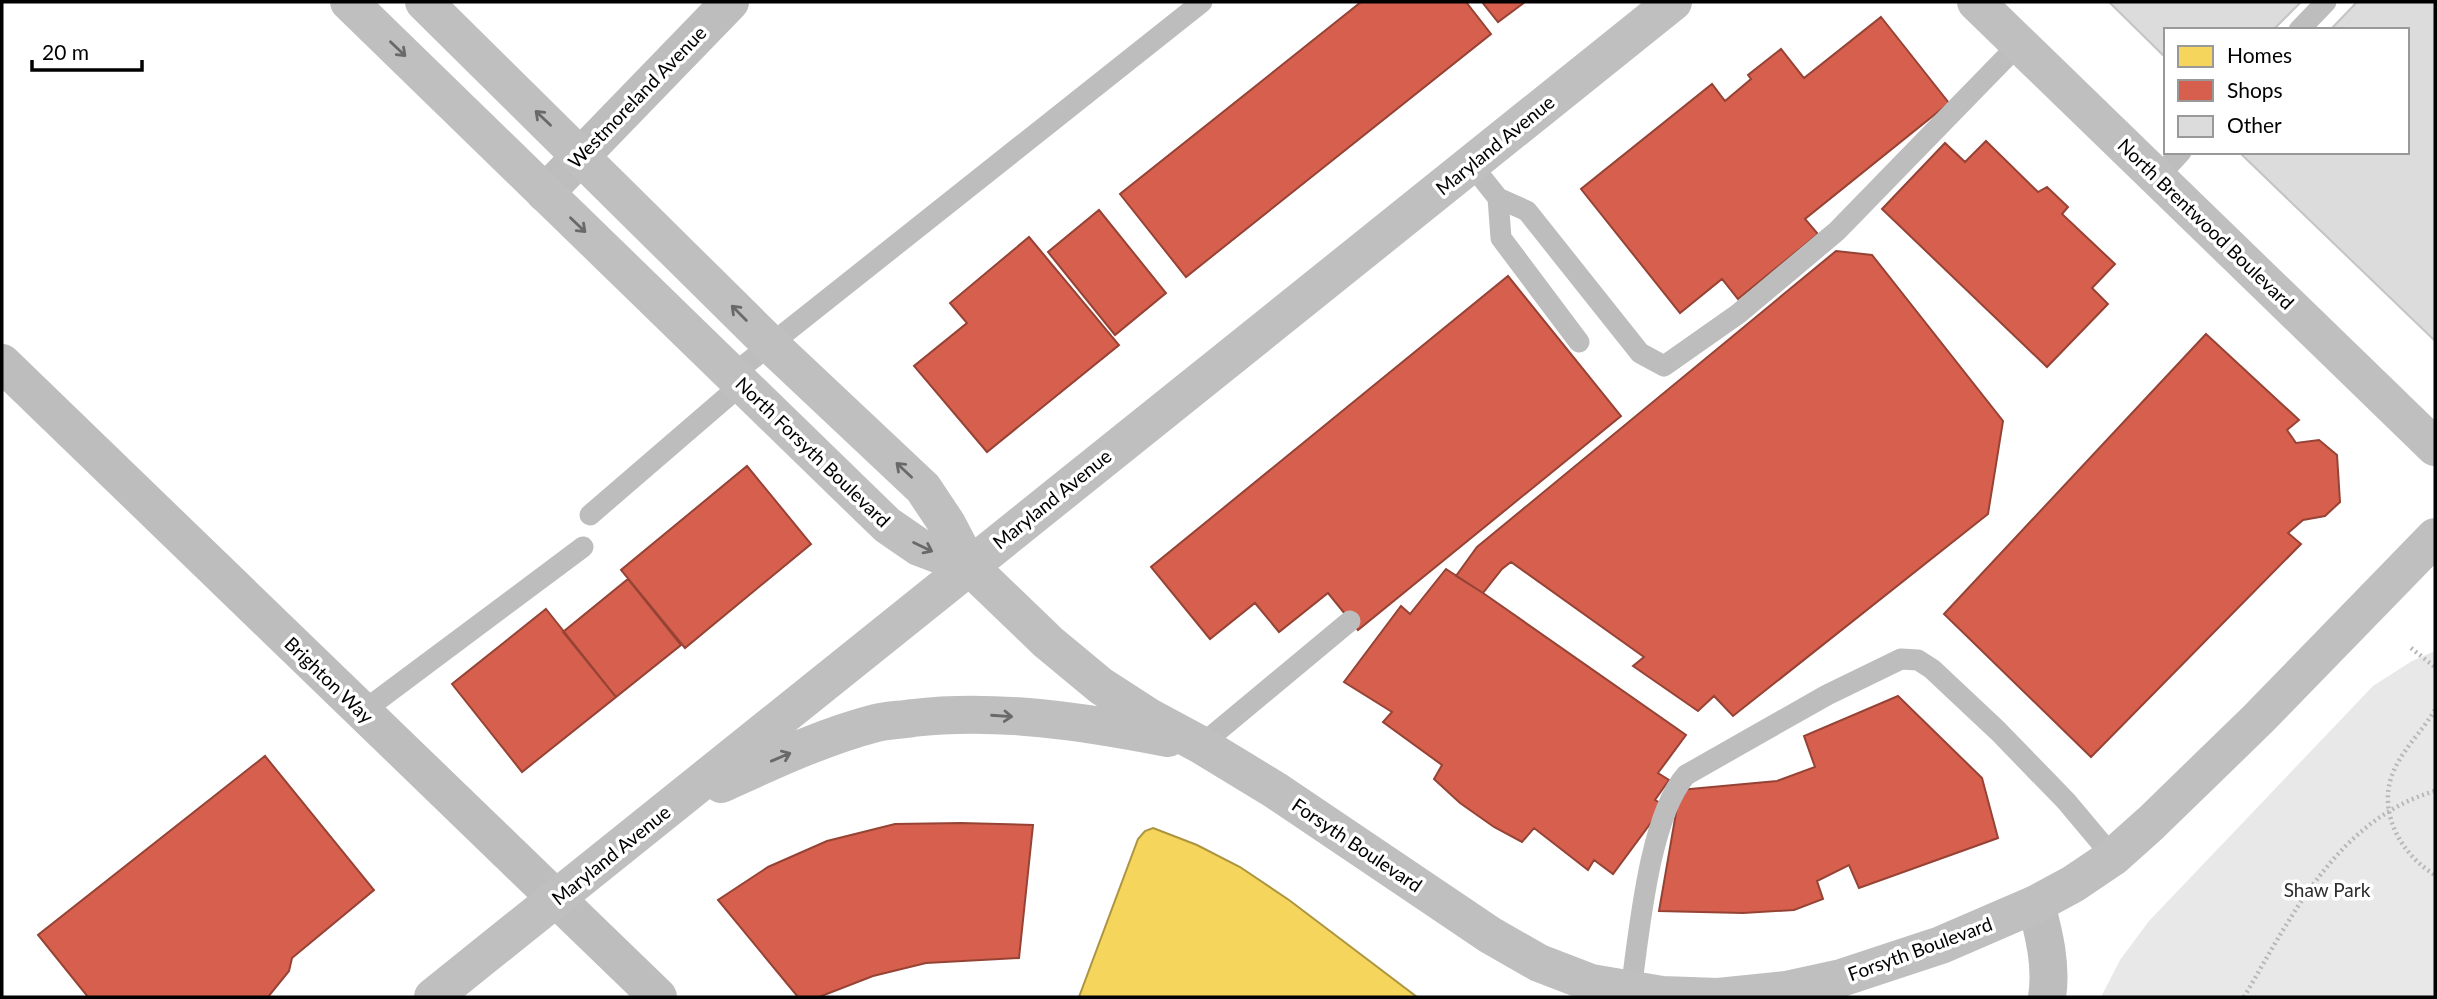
<svg xmlns="http://www.w3.org/2000/svg" width="2437" height="999" font-family="Lato,sans-serif">
<rect width="100%" height="100%" fill="#fff"/>
<path fill="#e8e8e8" d="M2435,651V997H2101L2120,960L2149,921L2373,686L2412,661Z"/>
<path fill="#f6d55c" stroke="#ac9540" stroke-width="2" d="M1153,828L1197,845L1240,867L1289,900L1417,997H1079L1138,839L1145,831Z"/>
<path fill="#d6604d" stroke="#964336" stroke-width="2" d="M1361,2H1466L1491,34L1186,277L1120,194Z
M1482,2H1525L1498,22Z
M1881,17L1949,103L1805,219L1818,234L1738,299L1722,279L1680,313L1581,189L1712,84L1725,101L1751,79L1748,75L1781,49L1804,78Z
M1986,141L2038,192L2047,187L2068,207L2062,214L2115,264L2092,288L2108,304L2047,367L1882,209L1945,143L1965,162Z
M1099,210L1166,293L1115,335L1048,252Z
M1029,237L1119,345L987,452L914,366L967,323L950,303Z
M1836,251L1872,255L2003,421L1988,514L1733,716L1714,696L1698,711L1633,666L1644,657L1511,562L1502,569L1483,593L1456,576L1477,547Z
M1508,276L1621,416L1358,630L1328,593L1279,632L1255,603L1210,639L1151,567Z
M2206,334L2299,420L2287,430L2296,443L2319,440L2337,455L2340,502L2325,516L2303,520L2288,533L2301,544L2091,757L1944,614Z
M747,466L811,544L685,648L621,570Z
M1446,569L1483,593L1686,735L1658,773L1669,780L1655,800L1664,805L1613,874L1594,860L1588,870L1534,828L1522,842L1494,827L1460,803L1434,779L1442,765L1383,722L1392,712L1344,682L1401,606L1410,614Z
M628,579L681,645L616,697L563,632Z
M546,609L616,697L522,772L452,684Z
M1898,696L1982,778L1998,838L1859,888L1849,865L1817,881L1823,899L1794,910L1743,913L1659,911L1680,790L1777,781L1815,767L1804,736Z
M265,756L374,890L292,958L289,971L268,997H88L38,935Z
M961,823L1033,825L1019,958L926,963L873,976L819,997H798L718,900L768,867L827,841L895,824Z"/>
<path fill="#dcdcdc" stroke="#c4c4c4" stroke-width="2" d="M2109,2H2301L2273,30H2166V58Z
M2357,2H2435V341L2239,152H2407V30H2330Z"/>
<g fill="none" stroke-linecap="round" stroke-linejoin="round">
<path stroke="#b8b8b8" stroke-width="4.5" stroke-dasharray="2 3.5" stroke-linecap="butt" d="M2411,648L2435,667
M2435,710C2423,730 2405,747 2395,768C2375,809 2400,854 2435,875
M2244,997C2291,917 2338,819 2435,791"/>
<path stroke="#bdbdbd" stroke-width="21" d="M2299,30L2326,2
M1471,164L1498,198L1527,211L1640,353L1664,366L1738,314L1837,231L2019,44
M2158,177L2181,152
M1498,198L1501,238L1579,342
M732,375L1202,2
M590,515L742,384
M362,712L583,547
M1201,745L1350,621
M1631,990C1639,934 1649,817 1686,775L1827,695L1901,659L1918,660L1932,669L1998,731L2066,801L2113,857"/>
<path stroke="#bdbdbd" stroke-width="38" d="M545,193L730,2
M2,363L658,997
M2036,904C2044,934 2052,966 2047,997"/>
<path stroke="#bfbfbf" stroke-width="38" d="M349,2L887,525L919,547L969,566
M424,2L771,345L923,488L947,524L969,566L1048,642L1101,686L1149,717L1201,745L1275,790L1490,935L1539,963L1591,983L1662,995L1718,997L1786,990L1841,978L1941,945L2036,904L2073,884L2113,857L2151,823L2258,719L2435,537
M1976,2L2435,447
M721,784C772,761 822,737 876,723C888,720 901,720 913,718C997,708 1086,722 1168,738
M433,997L1673,2"/>
</g>
<defs><path id="oneway-shaft" d="M-6 0H5M1.5-3L5.5 0L1.5 3" fill="none" stroke-width="1.6" stroke-linecap="round" stroke-linejoin="round" transform="scale(1.75)"/></defs>
<g stroke="#696969">
<use href="#oneway-shaft" transform="translate(398 49) rotate(44)"/>
<use href="#oneway-shaft" transform="translate(543 118) rotate(-136)"/>
<use href="#oneway-shaft" transform="translate(578 225) rotate(44)"/>
<use href="#oneway-shaft" transform="translate(739 313) rotate(-135)"/>
<use href="#oneway-shaft" transform="translate(904 470) rotate(-137)"/>
<use href="#oneway-shaft" transform="translate(923 547) rotate(26)"/>
<use href="#oneway-shaft" transform="translate(1002 716) rotate(4)"/>
<use href="#oneway-shaft" transform="translate(781 757) rotate(-23)"/>
</g>
<g text-anchor="middle" stroke-width="7" stroke-linejoin="round" paint-order="stroke">
<g font-size="19" fill="#000" stroke="#fff">
<text transform="translate(637 97) rotate(-46)" y="7">Westmoreland Avenue</text>
<text transform="translate(1495 145) rotate(-39)" y="7">Maryland Avenue</text>
<text transform="translate(2206 224) rotate(44)" y="7">North Brentwood Boulevard</text>
<text transform="translate(813 452) rotate(44)" y="7">North Forsyth Boulevard</text>
<text transform="translate(1052 499) rotate(-39)" y="7">Maryland Avenue</text>
<text transform="translate(329 680) rotate(44)" y="7">Brighton Way</text>
<text transform="translate(1357 845) rotate(34)" y="7">Forsyth Boulevard</text>
<text transform="translate(611 855) rotate(-39)" y="7">Maryland Avenue</text>
<text transform="translate(1920 949) rotate(-20)" y="7">Forsyth Boulevard</text>
</g>
<g font-size="19" fill="#2d2d2d" stroke="#fff">
<text x="2327" y="897">Shaw Park</text>
</g>
</g>
<rect width="2437" height="999" fill="none" stroke="#000000" stroke-width="7"/>
<rect x="2164" y="28" width="245" height="126" fill="#ffffff" stroke="#999999" stroke-width="2"/>
<rect x="2178" y="46" width="35" height="21" fill="#f6d55c" stroke="#999999" stroke-width="2"/>
<text x="2227" y="63" font-size="21" fill="#000000">Homes</text>
<rect x="2178" y="80" width="35" height="21" fill="#d6604d" stroke="#999999" stroke-width="2"/>
<text x="2227" y="98" font-size="21" fill="#000000">Shops</text>
<rect x="2178" y="116" width="35" height="21" fill="#dcdcdc" stroke="#999999" stroke-width="2"/>
<text x="2227" y="133" font-size="21" fill="#000000">Other</text>
<path d="M32 60v10h110v-10" fill="none" stroke="#000000" stroke-width="3.5"/>
<text x="42" y="60" font-size="21" fill="#000000" stroke="#ffffff" stroke-width="5" paint-order="stroke">20 m</text>
</svg>
